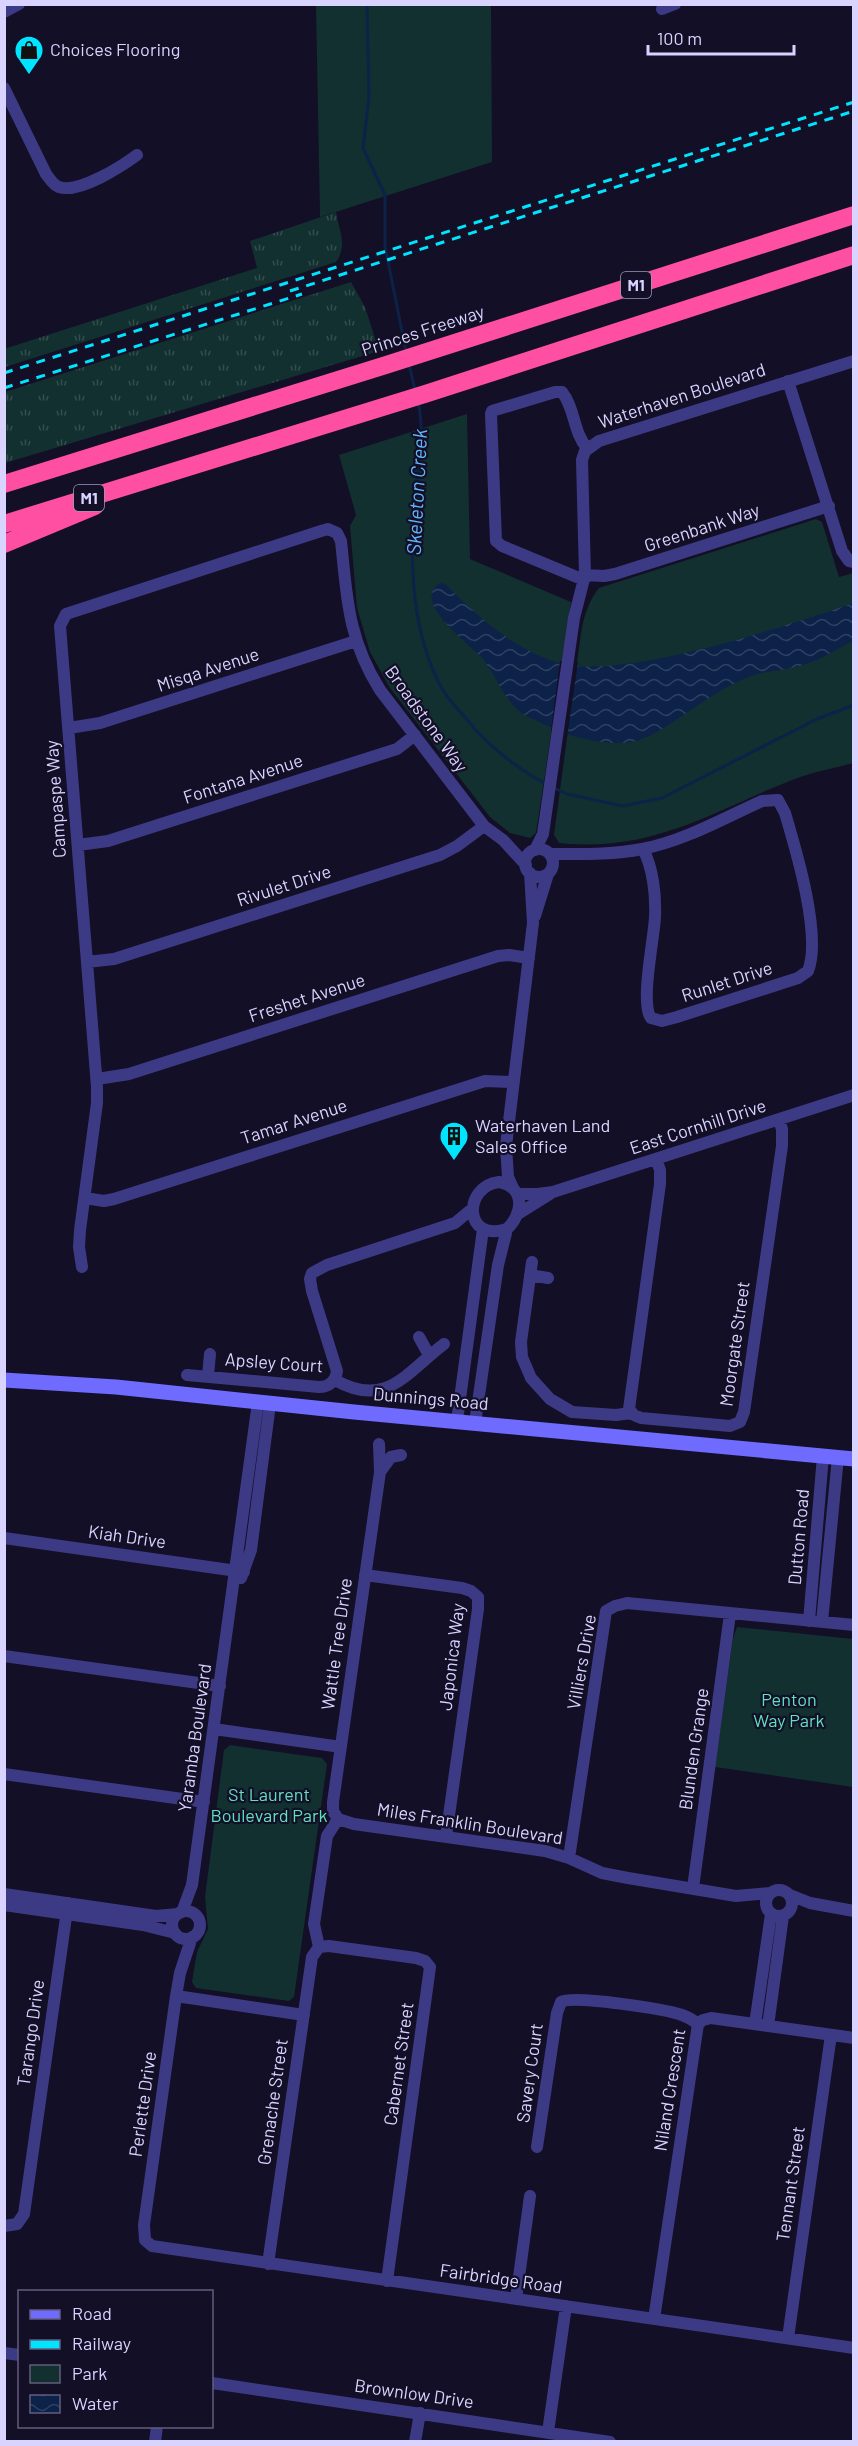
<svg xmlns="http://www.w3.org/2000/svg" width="858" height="2446" font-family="Barlow,sans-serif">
<defs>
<pattern id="grass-tufts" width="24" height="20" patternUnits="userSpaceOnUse" patternTransform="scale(1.5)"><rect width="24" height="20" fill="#12302f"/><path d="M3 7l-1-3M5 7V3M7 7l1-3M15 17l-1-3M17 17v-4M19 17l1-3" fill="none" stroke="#344d4e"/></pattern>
<pattern id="water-waves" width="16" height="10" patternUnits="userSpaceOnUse" patternTransform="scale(1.5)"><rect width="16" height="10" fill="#0c2248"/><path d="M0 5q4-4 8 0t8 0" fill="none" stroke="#2f4163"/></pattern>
</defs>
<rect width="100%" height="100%" fill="#130f26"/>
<path fill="url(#grass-tufts)" d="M336,212C339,231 348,245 336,262L5,367L4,349L257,268L250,241Z
M351,282L365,307L379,351L5,463V392Z"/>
<path fill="#12302f" d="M316,5H491L492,162L320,217Z
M467,414L470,559L571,602L536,833L530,838L510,833L490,817L390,688L370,652L357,608L350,526L356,515L339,455Z
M816,519L822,522L839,577L853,573V763C836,768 817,771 800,777C715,809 656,853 559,843L554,835L581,633C584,616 588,602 599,588Z
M737,1627L853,1639V1787L715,1767L733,1638Z
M230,1745L322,1758L327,1764L294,1997L289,2001L196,1988L192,1982L197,1952L208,1929L205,1897L224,1750Z"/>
<path fill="url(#water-waves)" d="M440,583L445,584C478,616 510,647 556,662C617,683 790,625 853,603V641C835,650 816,663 795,667C781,671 765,671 751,676C724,686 699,705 676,720C660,730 642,743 622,743C590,744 563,734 535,720C530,717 523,715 519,711C503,697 496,676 483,659C471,645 409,602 440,583Z"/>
<path fill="#130f26" d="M560,661L578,662L567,737L551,730Z"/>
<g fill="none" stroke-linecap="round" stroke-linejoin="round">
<path stroke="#0c2248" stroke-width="3" d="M367,4L369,97L363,148L385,195V246L406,352
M409,364L415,390
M418,402C426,438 417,470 414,506C410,565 412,632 440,685C448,701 463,714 474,728C495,751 518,769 546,784
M554,788L567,794L623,806L662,798L817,719L854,705"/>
<path stroke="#3d3a85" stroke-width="12" d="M662,9L675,4
M4,12L19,4
M4,88L46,174C50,179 53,185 59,187C79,194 122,166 137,155
M788,381L842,551L849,561L854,562
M585,575L604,576L615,574L829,506
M584,580L502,546L496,541L491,414L492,411L555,392H562C575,408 573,432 587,448
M69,728L100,723L356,641
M78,845L108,841L397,749L415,735
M525 863a14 14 0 1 1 28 0a14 14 0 1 1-28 0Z
M535,850L543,834L574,618L585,575L582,460L585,451L599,441L854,361
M550,854C581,854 612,855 642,849C684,841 724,818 762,801L778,800L785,813C796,850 822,936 808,971L798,978L677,1017L662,1021L651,1018C640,1003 654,939 655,917C656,895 653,868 643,849
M535,916L548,874
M87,962L114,959L440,855L457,846L484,826
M97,1079L129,1074L498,956L509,955L529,958
M656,1159L660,1170V1184L629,1409L634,1415L641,1418L730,1426L740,1422L744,1412L782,1146V1129L779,1120
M499,1182C526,1187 523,1214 507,1229C463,1243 463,1186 499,1182Z
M513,1188L508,1177L506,1146L533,923L530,873
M518,1194H538L553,1192L854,1095
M85,1198L104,1201L114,1199L485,1081L513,1082
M518,1214L550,1194
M532,1262L521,1342L522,1357L531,1378L550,1399L572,1412L616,1415L631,1413
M82,1267L79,1247L80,1230L97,1103V1087L60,626L66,614L321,531L328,529L337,533L341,541C347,599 348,639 380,690L484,826L503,840L526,865
M530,1275L548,1278
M419,1337L429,1355
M187,1375L319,1387C329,1387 336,1381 337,1371L312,1291L310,1279L312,1273L327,1265L455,1223L473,1208
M208,1376L210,1354
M335,1380C386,1409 406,1373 444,1344
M457,1421L483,1229
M475,1423L498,1265L507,1229
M380,1472L391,1457L401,1455
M4,1538L244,1572
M365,1575L462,1588L471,1591L478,1597V1609L446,1837
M241,1578L251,1550L270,1404
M809,1621L823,1456
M822,1622L838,1457
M4,1656L220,1686
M214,1729L341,1747
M4,1774L204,1802
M338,1819L354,1824L545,1851L569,1858L602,1873L628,1878L736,1896L770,1893
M338,1819L333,1811V1802L380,1472L379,1444
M569,1858L606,1611L615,1606L627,1603L854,1625
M693,1888L730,1614
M766 1903a13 13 0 1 1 26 0a13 13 0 1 1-26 0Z
M4,1894L156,1916L178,1914
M790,1895L810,1903L854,1911
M4,1905L143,1925L175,1933
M172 1925a14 14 0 1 1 28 0a14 14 0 1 1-28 0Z
M182,1912L192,1885L258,1402
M192,1937L180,1973L176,1996L144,2225L145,2240L152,2246L854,2348
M319,1947L329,1946L416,1958L425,1961L430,1967L387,2281
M319,1947L314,1924L327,1836L338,1819
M176,1996L304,2015
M755,2024L771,1914
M768,2026L783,1916
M537,2147L557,2013L561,2002C574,1995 665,2009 682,2015C688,2017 693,2020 698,2024
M4,2226L17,2224L24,2214L68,1903
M268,2264L312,1957L319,1947
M516,2299L530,2196
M654,2319L698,2024L703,2020L711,2018L854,2038
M788,2338L831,2035
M4,2353L20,2355
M212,2383L610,2442
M548,2432L566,2306
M155,2442L157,2426
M415,2442L420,2413"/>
<path stroke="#6f6bff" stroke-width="15" d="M4,1380L116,1387L354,1412L854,1459"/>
<path stroke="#ff4fa3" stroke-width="18" d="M4,484L386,365L854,215
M4,524L425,394L854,255
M4,544L95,506"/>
<path stroke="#00e5ff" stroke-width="3" stroke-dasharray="9 8" stroke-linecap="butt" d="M290,291L854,111
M4,373L854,102
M4,388L302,294"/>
</g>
<defs>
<g id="shop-pin" transform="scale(1.5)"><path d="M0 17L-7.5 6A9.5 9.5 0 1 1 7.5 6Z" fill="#00e5ff" stroke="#130f26"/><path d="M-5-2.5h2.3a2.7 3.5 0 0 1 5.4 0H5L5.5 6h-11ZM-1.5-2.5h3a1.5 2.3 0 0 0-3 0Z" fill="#111"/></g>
<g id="building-pin" transform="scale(1.5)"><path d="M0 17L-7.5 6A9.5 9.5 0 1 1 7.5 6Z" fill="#00e5ff" stroke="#130f26"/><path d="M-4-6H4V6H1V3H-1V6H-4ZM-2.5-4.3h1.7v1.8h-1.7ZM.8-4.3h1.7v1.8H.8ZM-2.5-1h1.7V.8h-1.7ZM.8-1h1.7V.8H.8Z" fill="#111"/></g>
</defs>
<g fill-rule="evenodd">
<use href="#shop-pin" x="29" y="50"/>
<use href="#building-pin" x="454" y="1136"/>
</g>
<g text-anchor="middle" stroke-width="4.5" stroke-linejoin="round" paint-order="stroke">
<g fill="#130f26" stroke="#9e99be" stroke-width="1.5">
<rect x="621" y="272" width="30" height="26" rx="4.5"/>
<rect x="74" y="485" width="30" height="26" rx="4.5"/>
</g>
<g font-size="16" font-weight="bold" fill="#d9d4ff">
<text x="636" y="291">M1</text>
<text x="89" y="504">M1</text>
</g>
<g font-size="18" fill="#d9d4ff" stroke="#130f26" text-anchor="start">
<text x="50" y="56">Choices Flooring</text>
<text x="475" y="1132">Waterhaven Land<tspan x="475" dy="21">Sales Office</tspan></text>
</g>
<g font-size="18" fill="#d9d4ff" stroke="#130f26">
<text transform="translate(423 331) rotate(-18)" y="6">Princes Freeway</text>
<text transform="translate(682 396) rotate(-18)" y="6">Waterhaven Boulevard</text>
<text transform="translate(702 528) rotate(-18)" y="6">Greenbank Way</text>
<text transform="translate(208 670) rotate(-18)" y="6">Misqa Avenue</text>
<text transform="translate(426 719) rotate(54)" y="6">Broadstone Way</text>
<text transform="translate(243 779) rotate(-18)" y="6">Fontana Avenue</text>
<text transform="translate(56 799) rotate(-94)" y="6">Campaspe Way</text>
<text transform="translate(284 886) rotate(-18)" y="6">Rivulet Drive</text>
<text transform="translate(727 982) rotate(-18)" y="6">Runlet Drive</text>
<text transform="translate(307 998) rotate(-18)" y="6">Freshet Avenue</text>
<text transform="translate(294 1122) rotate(-18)" y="6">Tamar Avenue</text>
<text transform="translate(698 1127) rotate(-18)" y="6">East Cornhill Drive</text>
<text transform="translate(735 1344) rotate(-82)" y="6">Moorgate Street</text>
<text transform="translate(274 1363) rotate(4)" y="6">Apsley Court</text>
<text transform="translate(431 1399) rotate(5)" y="6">Dunnings Road</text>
<text transform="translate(127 1537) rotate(8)" y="6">Kiah Drive</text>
<text transform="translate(799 1537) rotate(-85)" y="6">Dutton Road</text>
<text transform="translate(337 1644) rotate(-82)" y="6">Wattle Tree Drive</text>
<text transform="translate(452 1657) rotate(-83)" y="6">Japonica Way</text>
<text transform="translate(582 1662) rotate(-80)" y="6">Villiers Drive</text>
<text transform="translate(195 1738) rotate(-82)" y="6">Yaramba Boulevard</text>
<text transform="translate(694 1749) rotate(-82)" y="6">Blunden Grange</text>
<text transform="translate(470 1824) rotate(9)" y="6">Miles Franklin Boulevard</text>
<text transform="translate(31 2033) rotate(-82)" y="6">Tarango Drive</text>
<text transform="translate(399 2064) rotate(-82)" y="6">Cabernet Street</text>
<text transform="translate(530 2073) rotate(-82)" y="6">Savery Court</text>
<text transform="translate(670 2090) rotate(-81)" y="6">Niland Crescent</text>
<text transform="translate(273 2102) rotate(-82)" y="6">Grenache Street</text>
<text transform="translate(143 2104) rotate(-82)" y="6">Perlette Drive</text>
<text transform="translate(791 2184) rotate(-82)" y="6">Tennant Street</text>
<text transform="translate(501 2279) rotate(8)" y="6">Fairbridge Road</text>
<text transform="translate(414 2394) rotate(8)" y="6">Brownlow Drive</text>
</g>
<g font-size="18" fill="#5fe0c0" stroke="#130f26">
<text x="789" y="1706">Penton<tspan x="789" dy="21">Way Park</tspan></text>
<text x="269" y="1801">St Laurent<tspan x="269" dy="21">Boulevard Park</tspan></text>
</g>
<g font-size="20" font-style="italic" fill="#62b6ff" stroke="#130f26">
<text transform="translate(417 492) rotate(-87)" y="7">Skeleton Creek</text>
</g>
</g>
<rect width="858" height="2446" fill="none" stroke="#d9d4ff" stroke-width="12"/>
<rect x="18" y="2290" width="195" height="138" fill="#130f26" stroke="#625e7d" stroke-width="1.5"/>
<rect x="30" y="2310" width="30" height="9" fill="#6f6bff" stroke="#625e7d" stroke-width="1.5"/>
<text x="72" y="2320" font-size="18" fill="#d9d4ff">Road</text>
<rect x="30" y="2340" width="30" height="9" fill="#00e5ff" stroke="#625e7d" stroke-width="1.5"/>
<text x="72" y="2350" font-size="18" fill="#d9d4ff">Railway</text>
<rect x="30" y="2365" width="30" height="18" fill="#12302f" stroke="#625e7d" stroke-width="1.5"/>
<text x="72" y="2380" font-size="18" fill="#d9d4ff">Park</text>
<rect x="30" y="2395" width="30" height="18" fill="url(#water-waves)" stroke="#625e7d" stroke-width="1.5"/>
<text x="72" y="2410" font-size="18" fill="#d9d4ff">Water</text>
<path d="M648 45v9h146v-9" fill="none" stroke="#d9d4ff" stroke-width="3"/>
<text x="657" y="45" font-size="18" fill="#d9d4ff" stroke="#130f26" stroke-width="4.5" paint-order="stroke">100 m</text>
</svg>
